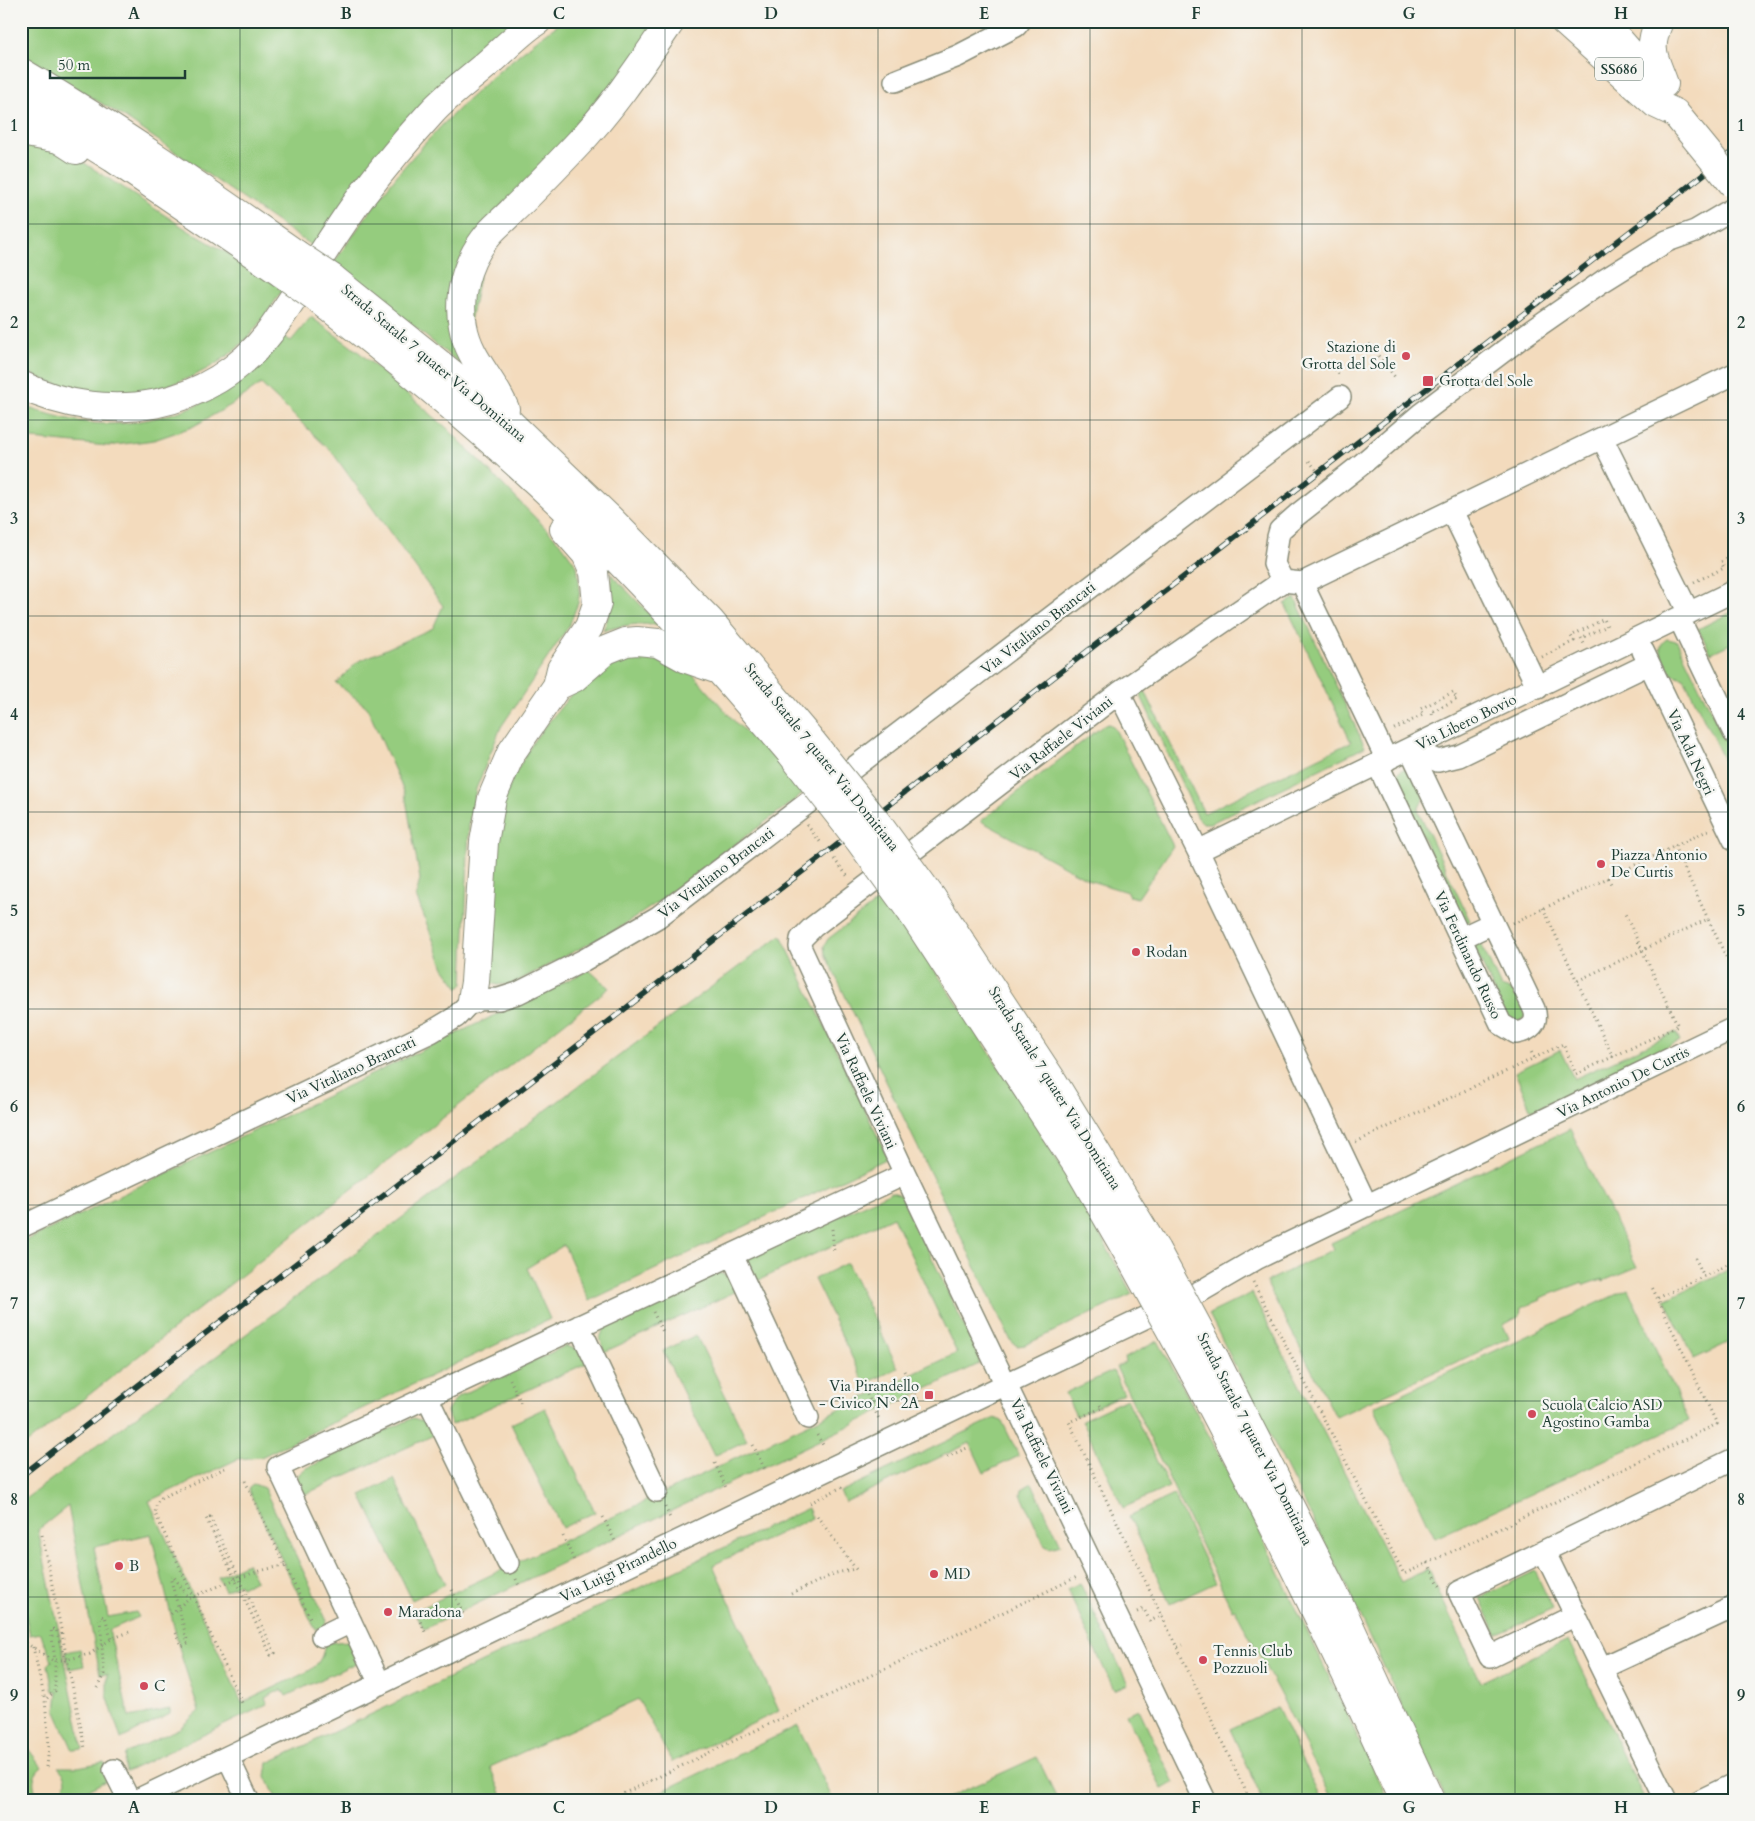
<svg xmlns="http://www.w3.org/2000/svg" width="1755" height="1821" font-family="Cardo,serif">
<rect width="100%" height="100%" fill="#f6f6f2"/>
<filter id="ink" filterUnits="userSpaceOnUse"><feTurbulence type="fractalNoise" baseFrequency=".02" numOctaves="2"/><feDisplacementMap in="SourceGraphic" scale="10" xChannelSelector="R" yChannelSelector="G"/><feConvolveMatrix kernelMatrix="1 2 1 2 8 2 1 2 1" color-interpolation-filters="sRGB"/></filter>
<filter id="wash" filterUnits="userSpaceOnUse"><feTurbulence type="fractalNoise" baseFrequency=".0096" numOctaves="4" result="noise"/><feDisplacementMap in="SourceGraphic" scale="20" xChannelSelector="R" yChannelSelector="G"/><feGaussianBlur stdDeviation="1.12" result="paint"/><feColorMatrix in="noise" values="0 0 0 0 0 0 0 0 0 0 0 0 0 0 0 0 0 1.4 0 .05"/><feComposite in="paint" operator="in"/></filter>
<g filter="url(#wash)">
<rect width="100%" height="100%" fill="#f3dbbd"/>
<path fill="#95cc7e" stroke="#5a8459" d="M21,21H515L482,47L432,94L312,246L124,117L21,55Z
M563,21H660L606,96L491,218L462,361L459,363L334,262C359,228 381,193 409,161C455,109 506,61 563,21Z
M21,139L53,145L86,164L189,231L231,255L283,289C269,310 255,332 236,349C176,399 89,408 21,368Z
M311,317L360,353L448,429L563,546L577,566L580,590L578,603L569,626L501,727L476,789L469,823L463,984L459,988L444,968L416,896L420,879L405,794L367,707L336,683L357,662L433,628L443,606L332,452L261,384L231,405L192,427L154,440L108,446L21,438V406C49,414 79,424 108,424C156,424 229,400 262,363C270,355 276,345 283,336L291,341Z
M611,574L661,626C640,622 623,625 603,631C611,611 613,595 611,574Z
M1295,598L1365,747L1211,823H1203L1198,818L1138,690L1143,687L1204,813L1351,742L1285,604Z
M1734,611V642L1711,653L1698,629Z
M1667,639L1677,641L1734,758V781L1684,678L1671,674C1666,663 1653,647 1667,639Z
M648,651L691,672L736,723L779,761L804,793L658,902L621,927L512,984L497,985L491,983L488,974L497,839L500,813L513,777L535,739L578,686L602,662Z
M1110,724L1115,729L1173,846L1138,898L1129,896L1127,892L1091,881L981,821L1104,725Z
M1406,768L1411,769L1425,795L1418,810L1470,921L1464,924L1396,781L1398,772Z
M883,897C974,1023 1059,1156 1132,1294L1025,1345L1017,1346L1011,1341L825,954L824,946L828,939Z
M781,935L888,1158L589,1301L564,1245L527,1268L550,1319L261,1457L238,1459L149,1501L242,1703L309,1671C320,1663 323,1656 325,1643L348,1641L358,1662L286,1696L282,1689L265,1698L268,1704L126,1772L124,1765L125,1754L180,1728L199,1711L181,1655L151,1534L94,1547L108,1617L136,1612L139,1617L109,1630L129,1717L170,1709V1714L121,1739L107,1695V1674H100L68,1506L38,1530L83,1749L73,1750L56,1712L58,1691H53L48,1665L52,1661C49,1651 43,1643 41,1633L30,1635L21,1596V1502Z
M1478,937L1501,987L1520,993L1528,1011C1524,1020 1518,1025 1508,1021L1471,940Z
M589,970L609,988L21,1448V1243Z
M1676,1032L1680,1041L1533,1110L1530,1108L1515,1072L1560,1050L1574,1079Z
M1570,1129L1637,1267L1603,1281L1602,1279L1585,1285L1583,1282L1540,1298L1541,1300L1521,1308L1520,1316L1503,1325L1509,1338L1336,1417L1266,1282L1334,1249L1331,1243Z
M891,1192L902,1195L979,1357V1364L424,1629L415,1611L957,1353L893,1217L753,1283L747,1266L749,1257Z
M847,1263L898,1368L865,1384L814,1279Z
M1734,1267V1340L1694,1359L1665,1300Z
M718,1273L733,1277L739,1290L604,1352L600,1338L604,1328L610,1323Z
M1628,1289L1689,1421L1435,1538L1374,1407Z
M1252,1293L1401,1582L1428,1569L1481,1682L1568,1640L1645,1800H1446L1346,1585L1209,1314Z
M696,1335L747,1440L714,1456L663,1351Z
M1158,1341L1249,1510L1388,1800H1332L1284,1702L1235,1609L1232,1610L1116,1367L1126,1362L1125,1358Z
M565,1346L581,1350L587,1363L451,1425L447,1411L457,1397Z
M1113,1371L1124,1394L1076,1416L1065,1393Z
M1127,1399L1169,1487L1123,1508L1082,1420Z
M545,1408L595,1512L562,1528L511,1424Z
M413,1418L429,1423L434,1435L299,1497L295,1483L299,1474L305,1469Z
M995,1418L1002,1421L1019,1456L984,1473L970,1443L845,1502L840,1492Z
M394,1479L445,1584L412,1600L361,1495Z
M1032,1483L1061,1545L1050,1548L1045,1546L1021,1494L1022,1489Z
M254,1484L264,1488L327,1621L323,1628L315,1629L248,1489Z
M1174,1495L1215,1583L1170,1604L1129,1516Z
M808,1508L812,1518L713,1565L779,1711L672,1762L638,1699L490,1767L504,1800H277L266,1776L268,1763Z
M247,1563L256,1580L241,1587L239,1584L225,1591L218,1577Z
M1535,1571L1553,1609L1497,1635L1480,1598Z
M1080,1583L1128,1684L1114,1690L1067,1589Z
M80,1649L84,1666L69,1669L65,1652Z
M1277,1707L1319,1796L1312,1800H1263L1230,1729Z
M1139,1709L1174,1783L1162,1789L1126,1714Z
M798,1726L833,1800H644Z
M21,1735L26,1746L42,1767C30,1777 33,1787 39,1800H28L21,1785Z
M1037,1757L1058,1800H943Z
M104,1762L108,1780L67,1800H54C60,1787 75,1784 58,1767H78Z"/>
</g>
<g filter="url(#ink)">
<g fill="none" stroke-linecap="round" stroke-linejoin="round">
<g stroke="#898c78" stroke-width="24">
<path id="minor" d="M895,81L958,56L1016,26L1020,21
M1602,438L1689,613
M1452,511L1538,688
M1283,581L1274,564L1278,537L1280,530L1297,515L1362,464L1422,413L1521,338L1603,281L1667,241L1695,231L1734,208
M1679,618L1734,733
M1643,651L1734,840
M1119,693L1198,851L1367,1206
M1410,749L1438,761L1459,756L1649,664
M1387,760L1302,583L1734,374
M1378,765L1501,1024L1516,1033C1530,1031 1539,1023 1534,1009L1410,749
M1198,851L1734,591
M1461,938L1493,923
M21,1227L431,1032L456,1017L472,1000L499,999L518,993L584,960L658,917L1340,397
M732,1255L808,1418
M579,1326L657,1491
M427,1397L508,1563
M1544,1551L1734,1459
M1576,1615L1490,1657L1459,1592L1544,1551L1666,1800
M322,1636L351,1622
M1602,1668L1734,1607
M380,1684L278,1467L905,1174
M228,1757L248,1800
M114,1770L129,1800
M137,1800L1203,1290L1258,1258L1734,1028
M1205,1800L905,1174L800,947L801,939L813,927L1119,693L1283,581L1302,583
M1701,1800L1734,1784"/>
</g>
<g stroke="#898c78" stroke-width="30">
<path id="highway" d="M1564,21L1656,104L1675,113
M1596,21L1618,39L1655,81
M1659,21C1647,51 1654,56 1664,84
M21,72C116,128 206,191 296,254
M21,101L113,158L283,274
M21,132L59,139L76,150
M332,278L452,374L511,424L609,518L710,621L808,737
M317,298C409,369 498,443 581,524C656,595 723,674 790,752
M21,385C108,427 210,410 270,332C302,288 329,240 361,197C383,168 407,139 431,113C448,94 470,79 488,63C504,49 520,32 537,21
M505,409C493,379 469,360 463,326C457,296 466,264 484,240C491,229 504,220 513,210C534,190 554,169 574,148C611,110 641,65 671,21
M557,686L574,678L606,650L626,642L637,641L658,643L687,659L716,669
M932,898L1054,1083L1156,1250
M912,913L1077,1165L1133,1262
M472,1000L475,982L484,842L492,798L511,753L557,686L561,669L589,627L597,604L594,572L586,554L564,529
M1215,1359L1337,1599L1430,1800
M1193,1371C1268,1512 1339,1654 1404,1800"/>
</g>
<path stroke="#898c78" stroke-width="3" stroke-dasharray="1 4" stroke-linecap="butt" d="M1369,344L1395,377
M1335,369L1339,375
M1309,461L1320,474
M1734,563L1731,565L1734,569
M1694,582L1724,568L1721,562L1734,555
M1542,657L1574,641L1571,636L1604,619L1607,626L1581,638L1584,644
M1394,729L1423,715L1420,709L1453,692L1457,699L1431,712L1434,717
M807,825L821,843
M1674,846L1708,919
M834,859L849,878
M1608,878L1611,884
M1543,908L1577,981
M1513,923L1709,830
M1613,1057L1577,981L1708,919L1734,973
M1534,1058L1563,1044L1576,1074L1678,1026L1625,914
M1512,1069L1534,1058L1530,1049
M1356,1142L1509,1070
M832,1229L834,1252
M1729,1241L1734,1253
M1695,1258L1704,1276
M1253,1282L1404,1574L1428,1563L1441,1588
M1658,1298L1734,1262
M653,1312L664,1334
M904,1371L918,1400
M510,1379L521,1403
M865,1390L879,1419
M1100,1405L1102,1408L1069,1422L1250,1800
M817,1435L823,1445
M753,1445L766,1472
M947,1457L967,1448
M715,1463L727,1490
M225,1468L161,1498L157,1502L155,1513L242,1703
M245,1481L311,1620
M810,1503L844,1486
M665,1507L670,1518
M817,1516L858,1572
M210,1517L275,1653L271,1655L206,1518Z
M603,1517L616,1543
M42,1535L85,1748
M563,1536L575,1563
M1428,1563L1717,1424L1652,1287
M516,1579L520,1588
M452,1590L464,1616
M791,1594L836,1573L855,1569
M414,1608L426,1634
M1137,1612L1144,1609L1150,1621L1163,1615
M171,1614L189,1598
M176,1633L182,1646L188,1643L170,1577L173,1576L189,1598C222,1586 250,1570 285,1566
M26,1643L52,1660H65
M33,1647L45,1700
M1178,1647L1183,1645
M97,1688L104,1674L100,1617L105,1616L111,1639L132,1631
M47,1767L49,1746L45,1700L55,1691V1660L51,1629H56L65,1660L90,1654L111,1639
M610,1800L1079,1576"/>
<use href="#minor" stroke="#fff" stroke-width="21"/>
<use href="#highway" stroke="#fff" stroke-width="28"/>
<g stroke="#1f3d34" stroke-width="5.5">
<path id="rail" d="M21,1476L1734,151"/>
</g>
<use href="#rail" stroke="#f6f6f2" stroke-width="4" stroke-dasharray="11" stroke-linecap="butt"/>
<g stroke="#898c78" stroke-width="30" stroke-linecap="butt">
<path id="highway-bridge" d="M1675,113L1734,185
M296,254L332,278
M283,274L317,298
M808,737L878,824L932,898
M790,752L859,840L912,913
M1156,1250L1215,1359
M1133,1262L1193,1371"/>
</g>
<use href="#highway-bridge" stroke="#fff" stroke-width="28"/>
</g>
</g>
<path fill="none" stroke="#1f3d34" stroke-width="1" stroke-opacity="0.55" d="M240,21V1800M452,21V1800M665,21V1800M878,21V1800M1090,21V1800M1302,21V1800M1515,21V1800M21,224H1734M21,420H1734M21,616H1734M21,812H1734M21,1009H1734M21,1205H1734M21,1401H1734M21,1597H1734"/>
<g fill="#d1495b" stroke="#f6f6f2" stroke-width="2">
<circle cx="1406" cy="356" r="5"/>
<rect x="1422" y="375" width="12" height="12" rx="2.5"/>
<circle cx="1601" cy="864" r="5"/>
<circle cx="1136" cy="952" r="5"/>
<rect x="924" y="1390" width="10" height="10" rx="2.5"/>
<circle cx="1532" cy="1414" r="5"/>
<circle cx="119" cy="1566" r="5"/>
<circle cx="934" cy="1574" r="5"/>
<circle cx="388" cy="1612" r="5"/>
<circle cx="1203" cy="1660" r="5"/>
<circle cx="144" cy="1686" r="5"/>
</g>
<g text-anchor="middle" stroke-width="4.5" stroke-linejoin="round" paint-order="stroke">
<rect fill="#f6f6f2" stroke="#60746d" stroke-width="1" x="1595" y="57.5" width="48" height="23" rx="4"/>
<g font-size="14" font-weight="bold" fill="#1f3d34">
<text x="1619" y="74">SS686</text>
</g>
<g font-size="15" fill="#1f3d34" stroke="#f6f6f2" text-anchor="start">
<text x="1396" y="352" text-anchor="end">Stazione di<tspan x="1396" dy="17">Grotta del Sole</tspan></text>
<text x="1439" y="386">Grotta del Sole</text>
<text x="1611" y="860">Piazza Antonio<tspan x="1611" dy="17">De Curtis</tspan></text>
<text x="1146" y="957">Rodan</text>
<text x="919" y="1391" text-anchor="end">Via Pirandello<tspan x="919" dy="17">- Civico N° 2A</tspan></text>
<text x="1542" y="1410">Scuola Calcio ASD<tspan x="1542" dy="17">Agostino Gamba</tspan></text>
<text x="129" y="1571">B</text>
<text x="944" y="1579">MD</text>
<text x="398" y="1617">Maradona</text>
<text x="1213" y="1656">Tennis Club<tspan x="1213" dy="17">Pozzuoli</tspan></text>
<text x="154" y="1691">C</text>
</g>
<g font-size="15" fill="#1f3d34" stroke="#f6f6f2">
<text transform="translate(434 363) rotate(40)" y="5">Strada Statale 7 quater Via Domitiana</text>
<text transform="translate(1038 628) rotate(-38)" y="5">Via Vitaliano Brancati</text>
<text transform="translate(1466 722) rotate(-26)" y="5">Via Libero Bovio</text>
<text transform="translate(1061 738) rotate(-38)" y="5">Via Raffaele Viviani</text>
<text transform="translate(1691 752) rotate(65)" y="5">Via Ada Negri</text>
<text transform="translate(822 757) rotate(51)" y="5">Strada Statale 7 quater Via Domitiana</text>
<text transform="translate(716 873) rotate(-37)" y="5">Via Vitaliano Brancati</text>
<text transform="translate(1468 955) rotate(65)" y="5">Via Ferdinando Russo</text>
<text transform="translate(351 1070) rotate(-25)" y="5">Via Vitaliano Brancati</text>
<text transform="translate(1623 1082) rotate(-26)" y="5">Via Antonio De Curtis</text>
<text transform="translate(1055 1088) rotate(58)" y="5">Strada Statale 7 quater Via Domitiana</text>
<text transform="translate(866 1091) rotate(65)" y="5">Via Raffaele Viviani</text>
<text transform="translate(1255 1439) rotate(63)" y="5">Strada Statale 7 quater Via Domitiana</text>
<text transform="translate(1042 1456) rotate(64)" y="5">Via Raffaele Viviani</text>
<text transform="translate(618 1570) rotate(-26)" y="5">Via Luigi Pirandello</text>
</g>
</g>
<rect width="1755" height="1821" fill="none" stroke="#f6f6f2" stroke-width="55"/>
<path d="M50 70v8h135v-8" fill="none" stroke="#1f3d34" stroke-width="2.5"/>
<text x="58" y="70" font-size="15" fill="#1f3d34" stroke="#f6f6f2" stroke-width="4" paint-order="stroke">50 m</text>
<rect x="28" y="28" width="1700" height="1766" fill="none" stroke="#1f3d34" stroke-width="2"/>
<g font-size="16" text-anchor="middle" font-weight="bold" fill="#1f3d34">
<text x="134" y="19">A</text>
<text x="346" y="19">B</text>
<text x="559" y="19">C</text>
<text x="771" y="19">D</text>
<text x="984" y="19">E</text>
<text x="1196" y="19">F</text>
<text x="1409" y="19">G</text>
<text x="1621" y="19">H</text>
<text x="14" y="131">1</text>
<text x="1741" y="131">1</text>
<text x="14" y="328">2</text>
<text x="1741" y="328">2</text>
<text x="14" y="524">3</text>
<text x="1741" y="524">3</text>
<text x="14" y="720">4</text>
<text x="1741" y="720">4</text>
<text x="14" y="916">5</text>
<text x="1741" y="916">5</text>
<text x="14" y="1112">6</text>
<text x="1741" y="1112">6</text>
<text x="14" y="1309">7</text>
<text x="1741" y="1309">7</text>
<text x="14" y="1505">8</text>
<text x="1741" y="1505">8</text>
<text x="14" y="1701">9</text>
<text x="1741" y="1701">9</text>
<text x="134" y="1813">A</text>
<text x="346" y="1813">B</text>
<text x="559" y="1813">C</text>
<text x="771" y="1813">D</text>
<text x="984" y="1813">E</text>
<text x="1196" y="1813">F</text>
<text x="1409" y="1813">G</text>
<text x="1621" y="1813">H</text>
</g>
</svg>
